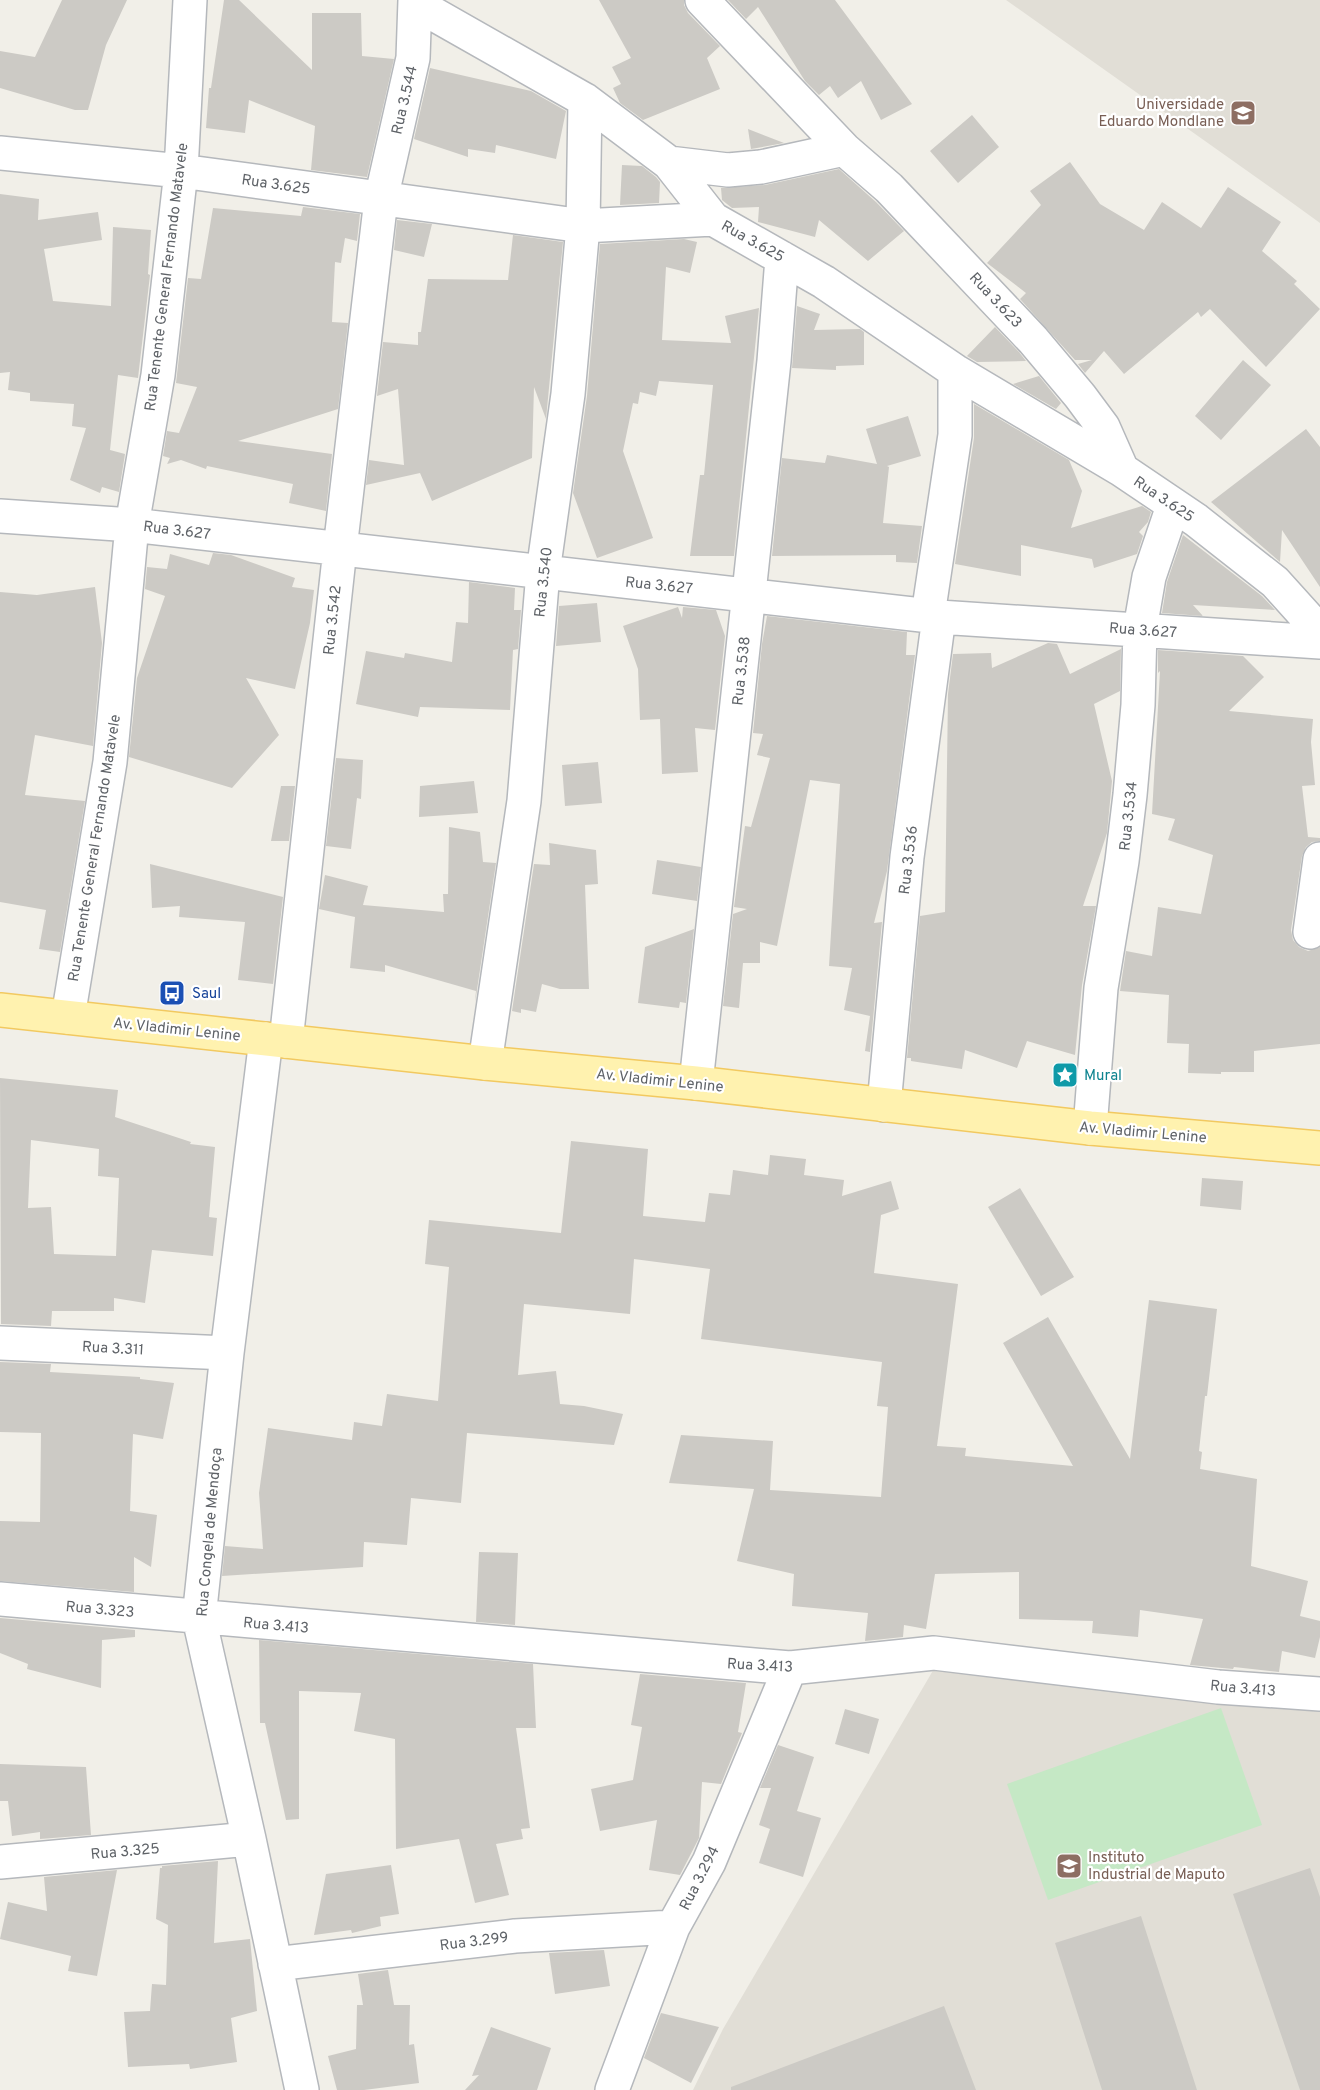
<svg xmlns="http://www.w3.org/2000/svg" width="1320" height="2090" font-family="Overpass,sans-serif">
<rect width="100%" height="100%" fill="#f1efe8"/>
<path fill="#e1ded6" d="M1006,0H1320V223L1291,202Z
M938,1662L1320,1702V2090H693L723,2029Z"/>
<path fill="#c5e8c5" d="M1221,1708L1262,1825L1048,1900L1007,1784Z"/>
<path fill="#cccac5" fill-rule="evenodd" d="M62,0H127L106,45L88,110H75L0,88V51L35,57Z
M224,0H239L312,70V13H361L362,56L394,59L367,177L311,170L315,126L249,100L245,133L206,128L209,88H211Z
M599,0H684V5L688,13L720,46L707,58L720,89L643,120L620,103L613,88L621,84L612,67L631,58Z
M728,0H835L912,104L881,120L861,81L838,98L830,86L819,95L805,81L758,7L746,19Z
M430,68L531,91L566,111L556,159L496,145L495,153L468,149V157L414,139Z
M972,115L999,147L958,183L930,151Z
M748,129L784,143L751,149Z
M1070,162L1100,204L1144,230L1162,202L1201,228L1228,187L1281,222L1262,251L1297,281L1294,284L1320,309L1266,367L1210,309L1201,317L1198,312L1124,374L1104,351L1085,373L1078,364L1092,360H1075L1020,299L1026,293L987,263L1041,205L1030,191Z
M622,165L642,166L656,177L660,182L659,203L620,205Z
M839,169L876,202L904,231L868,261L819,220L815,237L758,222L759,207L732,208L722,200L721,188L765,185Z
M0,194L39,199L38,220L98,212L102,240L44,249L53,301L111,306L113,227L151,230L148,274L150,275L138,378L118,375L110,450L125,454L119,492L102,487L100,493L70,480L86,428L72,426L74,404L30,401V393L8,390L10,372L0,373Z
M303,207L360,214L357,241L345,238L341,263L335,262L332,322L348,323L338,409L238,441L332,454L326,511L289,503L293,484L207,466L206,469L181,460L167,464L170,458L163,456L167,431L179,433L197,387L176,383L188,278L201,279L213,208L301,216Z
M397,220L432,224L424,257L394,250Z
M513,235L563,242L546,419L534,387L532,458L432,501L420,473L366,485L369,460L404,465L398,389L377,396L383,342L418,345V332H421L428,279L508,280Z
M684,239L697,242L690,273L666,267L662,340L731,343L725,316L759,308L734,556H690L700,475H704L713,385L659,381L656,396L640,392L638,404L633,403L623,451L653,538L597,558L573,493L587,396L600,244Z
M797,306L820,314L814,330L860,329L864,332V365L836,366V370L792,368Z
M995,327L1019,352L1026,361L977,362L967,356Z
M1243,360L1271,385L1221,440L1195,416Z
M1039,376L1061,403L1056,409L1013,384Z
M974,404L1069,460L1082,491L1071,528L1142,506L1151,512L1148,522L1139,532L1143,536L1137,554L1094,568L1092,559L1021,545V576L955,564L974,438Z
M908,416L921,456L887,466L889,467L883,523L922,526L917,563L896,562V555L772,556L782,458L825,463L827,455L877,464L866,429Z
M1306,429L1320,447V587L1282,530L1280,562L1211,502Z
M1183,535L1262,596L1275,610L1193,605L1203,616L1162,613L1167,582Z
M213,553L231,555L295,578L292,587L314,590L310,623L295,689L246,678L279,735L232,788L129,757L137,678L165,596L145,589L147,567L167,569L170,554L209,565Z
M469,582L515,588L514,610H521L518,649L513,650L510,710L420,707L418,717L356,704L366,651L404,658L405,653L452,662L456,622L468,623Z
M95,587L102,643L93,746L35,735L25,795L85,801L60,952L39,949L46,910L0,902V592L37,595Z
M597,603L601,642L556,646L559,606Z
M678,607L682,618L683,607L716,610L725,636L715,730L695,728L698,772L662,774L660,719L640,720L638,669L623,626Z
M767,616L907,632L906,655H915L887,871L874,923L882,922L870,1052L865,1051L870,1016L844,1010L852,968L829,966L840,784L810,780L777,946L760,942V963H743L739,1008L723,1006L733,914L747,909L734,907L745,826L751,827L770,758L757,755L763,734L753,733L762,644Z
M1048,643L1057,644L1070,674L1121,649L1120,691L1094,704L1112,781L1107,833L1083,906H1096L1082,985L1075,1055L1027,1041L1017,1068L965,1050L962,1069L911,1061V1058H907L920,916L945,912L948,694L953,654L991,653L992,668Z
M1158,650L1243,656L1264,677L1229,711L1313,719L1311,742L1315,785L1302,786L1308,837L1320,838V841L1312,842L1306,847L1302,856L1291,930L1293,940L1299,947L1308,951L1320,947V1044L1254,1051V1072H1221V1074L1188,1073L1189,1044L1167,1043L1169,995L1120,991L1126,951L1152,956L1158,907L1201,914L1213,855L1168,840L1175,819L1152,814L1160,671L1158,673Z
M336,758L363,760L361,799L357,798L351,849L326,846Z
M598,762L602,803L565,806L562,765Z
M474,781L478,813L419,817L420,786Z
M281,786H295L289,841H271Z
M449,827L480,832L483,862L496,863L475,1003L476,991L385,965V972L350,968L355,917L319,909L325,875L368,886L363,905L444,912L443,894H448Z
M549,843L596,850L598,884L585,885L589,989H560L542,984L536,1012L521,1009V1013L512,1011L534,864L550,865Z
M657,860L701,867L697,901L652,894Z
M150,864L283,897L273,984L238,980L245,922L179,917L180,906L152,908Z
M694,929L686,1003L680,1002L679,1008L638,1003L645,947Z
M0,1078L118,1090L115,1117L191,1142L190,1144L215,1147L209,1217L217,1218L213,1256L152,1250L145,1303L114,1298V1311H52L51,1326L1,1324ZM31,1140L99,1149L98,1176L119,1178L116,1256L54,1254L51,1207L28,1208Z
M571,1141L648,1149L643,1216L705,1222L709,1193L730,1195L733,1170L768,1175L770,1155L806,1159L804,1175L844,1180L842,1196L891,1181L899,1209L881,1215L874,1273L958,1284L937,1446L966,1448L965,1456L1073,1466L1003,1343L1048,1317L1130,1459L1149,1300L1217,1309L1207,1396H1205L1199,1451L1202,1452L1200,1469L1257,1479L1251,1566L1308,1581L1300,1616L1320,1621V1637L1315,1658L1282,1651L1279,1672L1234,1667L1233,1669L1190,1665L1203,1619L1140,1610L1138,1637L1092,1633L1093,1621L1019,1619V1572L935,1574L926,1629L904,1625L903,1637L865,1641L868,1613L792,1606L794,1574L737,1561L754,1489L669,1483L681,1435L773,1441L770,1490L881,1497L888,1407L877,1406L882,1362L701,1339L710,1269L634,1259L630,1314L524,1304L518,1375L556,1371L560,1404L584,1406L623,1414L614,1445L467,1433L461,1503L411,1498L407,1545L364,1542L363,1567L222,1576L225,1546L263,1549L259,1493L268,1428L352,1440L354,1422L382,1426L387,1394L438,1401L449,1267L425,1264L429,1220L561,1233Z
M1202,1178L1243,1181L1241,1210L1200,1206Z
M1020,1188L1074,1277L1041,1296L988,1207Z
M0,1362L51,1364L50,1372L140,1377V1379L174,1383L163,1439L133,1434L130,1511L157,1515L151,1567L134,1557V1592L0,1581V1521L40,1522L41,1433L0,1432Z
M479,1552L518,1553L515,1625L476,1622Z
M0,1618L135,1630V1637L102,1640L101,1688L27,1669L28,1664L0,1653Z
M259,1640L533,1664L536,1728H516L530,1828L521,1829L523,1839L496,1844L509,1895L475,1903L459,1839L396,1849L395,1739L354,1731L361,1693L299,1691V1819L286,1820L265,1723H260Z
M640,1674L746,1683L738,1732L742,1733L721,1784L702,1782L699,1838L680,1875L649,1870L657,1820L600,1831L591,1789L633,1780L642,1727L631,1725Z
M845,1709L879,1719L869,1754L835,1744Z
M778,1745L814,1757L797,1811L821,1818L803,1877L759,1863L770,1829L759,1825L771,1788H760Z
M0,1764L86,1767L91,1835L40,1839V1832L12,1836L8,1801H0Z
M218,1861L214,1943L250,1939L257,2011L231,2018L237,2062L190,2069L189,2064L128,2067L124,2012L150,2011L152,1984L166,1985L168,1925L156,1919L160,1868H162V1866Z
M391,1865L399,1914L380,1917L381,1926L352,1933L351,1930L314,1935L326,1874Z
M1310,1868L1320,1897V2090H1300L1233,1894Z
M117,1870L97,1976L68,1971L71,1956L0,1939L8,1902L47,1911L44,1877Z
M1141,1916L1197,2090H1102L1055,1943Z
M604,1950L610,1986L555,1994L549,1953Z
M388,1970L394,2005H410L409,2045L414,2044L419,2083L364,2090H337L328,2056L356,2049L357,2005H363L358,1974Z
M944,2006L976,2090H731V2087Z
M661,2013L719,2027L691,2083L644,2058Z
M491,2027L551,2048L537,2090H465L479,2075L472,2076Z"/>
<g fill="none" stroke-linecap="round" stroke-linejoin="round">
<g stroke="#b5b8bc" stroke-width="36">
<path id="minor" d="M702,0L844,149L889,188L1033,340L1080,396L1103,427L1122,470
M416,4L585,100L669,163L713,219
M0,153L181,171L583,226L713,219L824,282L955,371L1122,470L1196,520L1275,582L1320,632
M669,163L728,170L761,167L844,149
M0,516L132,525L939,617L1320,642
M928,615L955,435V371
M1310,932L1320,859
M68,1017L110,762L132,525L158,375L181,171L190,0
M266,1039L227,1353L199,1618L249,1839L302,2090
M286,1041L340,549L381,199L413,58L415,0
M485,1063L524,801L543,572L568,394L583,226L585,100
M696,1083L774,361L782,258
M884,1105L907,857L939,617
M1090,1128L1101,988L1122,861L1130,795L1138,705L1140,629L1149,577L1173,506
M0,1343L227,1353
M0,1599L790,1668L934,1653L1218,1687L1320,1694
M0,1862L249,1839
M275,1964L515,1936L673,1927
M612,2090L673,1927L709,1862L790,1668"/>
</g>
<g stroke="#f2c960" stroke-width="36">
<path id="major" d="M0,1010L485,1063L696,1083L1090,1128L1320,1148"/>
</g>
<use href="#minor" stroke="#fff" stroke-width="33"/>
<use href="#major" stroke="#fff2af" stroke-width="33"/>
</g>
<defs>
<g id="university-square" transform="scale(1.35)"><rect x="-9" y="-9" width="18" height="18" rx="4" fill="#8d6e63" stroke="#fff"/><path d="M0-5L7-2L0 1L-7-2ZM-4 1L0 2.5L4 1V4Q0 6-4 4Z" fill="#fff"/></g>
<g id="bus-square" transform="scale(1.35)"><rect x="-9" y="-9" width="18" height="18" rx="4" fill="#1a4fb4" stroke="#fff"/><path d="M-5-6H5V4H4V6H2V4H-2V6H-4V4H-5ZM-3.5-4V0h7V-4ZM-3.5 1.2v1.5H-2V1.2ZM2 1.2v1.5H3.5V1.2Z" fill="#fff"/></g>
<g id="sight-square" transform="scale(1.35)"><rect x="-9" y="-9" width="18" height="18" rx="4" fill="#0f9aa8" stroke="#fff"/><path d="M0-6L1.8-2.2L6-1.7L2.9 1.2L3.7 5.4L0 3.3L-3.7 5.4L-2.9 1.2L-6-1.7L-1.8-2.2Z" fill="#fff"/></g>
<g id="school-square" transform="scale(1.35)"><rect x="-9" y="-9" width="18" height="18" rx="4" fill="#8d6e63" stroke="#fff"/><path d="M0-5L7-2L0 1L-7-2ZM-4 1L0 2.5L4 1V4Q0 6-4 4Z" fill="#fff"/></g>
</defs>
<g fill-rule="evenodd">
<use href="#university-square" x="1243" y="113"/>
<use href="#bus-square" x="172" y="993"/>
<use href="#sight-square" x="1065" y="1075"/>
<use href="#school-square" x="1069" y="1866"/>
</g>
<g text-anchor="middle" stroke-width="4.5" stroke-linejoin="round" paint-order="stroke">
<g font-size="15" fill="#5f6368" stroke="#fff">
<text transform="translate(404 100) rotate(-77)" y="5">Rua 3.544</text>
<text transform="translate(276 184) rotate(8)" y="5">Rua 3.625</text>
<text transform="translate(753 241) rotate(29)" y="5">Rua 3.625</text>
<text transform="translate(166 277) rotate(-83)" y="5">Rua Tenente General Fernando Matavele</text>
<text transform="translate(996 300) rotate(47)" y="5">Rua 3.623</text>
<text transform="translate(1164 499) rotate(34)" y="5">Rua 3.625</text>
<text transform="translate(177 530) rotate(7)" y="5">Rua 3.627</text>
<text transform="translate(543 582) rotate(-84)" y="5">Rua 3.540</text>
<text transform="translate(659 585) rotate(6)" y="5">Rua 3.627</text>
<text transform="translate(332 620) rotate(-84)" y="5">Rua 3.542</text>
<text transform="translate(1143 630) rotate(4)" y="5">Rua 3.627</text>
<text transform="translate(741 671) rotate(-84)" y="5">Rua 3.538</text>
<text transform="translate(1128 816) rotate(-84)" y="5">Rua 3.534</text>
<text transform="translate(94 848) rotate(-81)" y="5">Rua Tenente General Fernando Matavele</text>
<text transform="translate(908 860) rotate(-83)" y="5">Rua 3.536</text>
<text transform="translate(177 1029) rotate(6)" y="5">Av. Vladimir Lenine</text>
<text transform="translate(660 1080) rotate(6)" y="5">Av. Vladimir Lenine</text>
<text transform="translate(1143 1132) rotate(5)" y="5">Av. Vladimir Lenine</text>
<text transform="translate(113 1348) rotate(3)" y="5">Rua 3.311</text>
<text transform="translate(209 1532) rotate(-85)" y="5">Rua Congela de Mendoça</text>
<text transform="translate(100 1609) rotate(5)" y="5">Rua 3.323</text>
<text transform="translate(276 1625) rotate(5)" y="5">Rua 3.413</text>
<text transform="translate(760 1665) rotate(3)" y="5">Rua 3.413</text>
<text transform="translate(1243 1688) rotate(5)" y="5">Rua 3.413</text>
<text transform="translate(125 1851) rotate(-5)" y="5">Rua 3.325</text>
<text transform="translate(699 1878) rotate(-63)" y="5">Rua 3.294</text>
<text transform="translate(474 1941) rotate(-7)" y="5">Rua 3.299</text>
</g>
<g font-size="15" fill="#785e54" stroke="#fff" text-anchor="end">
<text x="1224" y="109">Universidade<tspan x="1224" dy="17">Eduardo Mondlane</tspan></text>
<text x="1088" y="1862" text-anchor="start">Instituto<tspan x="1088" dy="17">Industrial de Maputo</tspan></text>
</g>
<g font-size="15" fill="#164399" stroke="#fff" text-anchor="start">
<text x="192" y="998">Saul</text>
</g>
<g font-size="15" fill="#0d838f" stroke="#fff" text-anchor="start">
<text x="1084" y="1080">Mural</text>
</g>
</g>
</svg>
